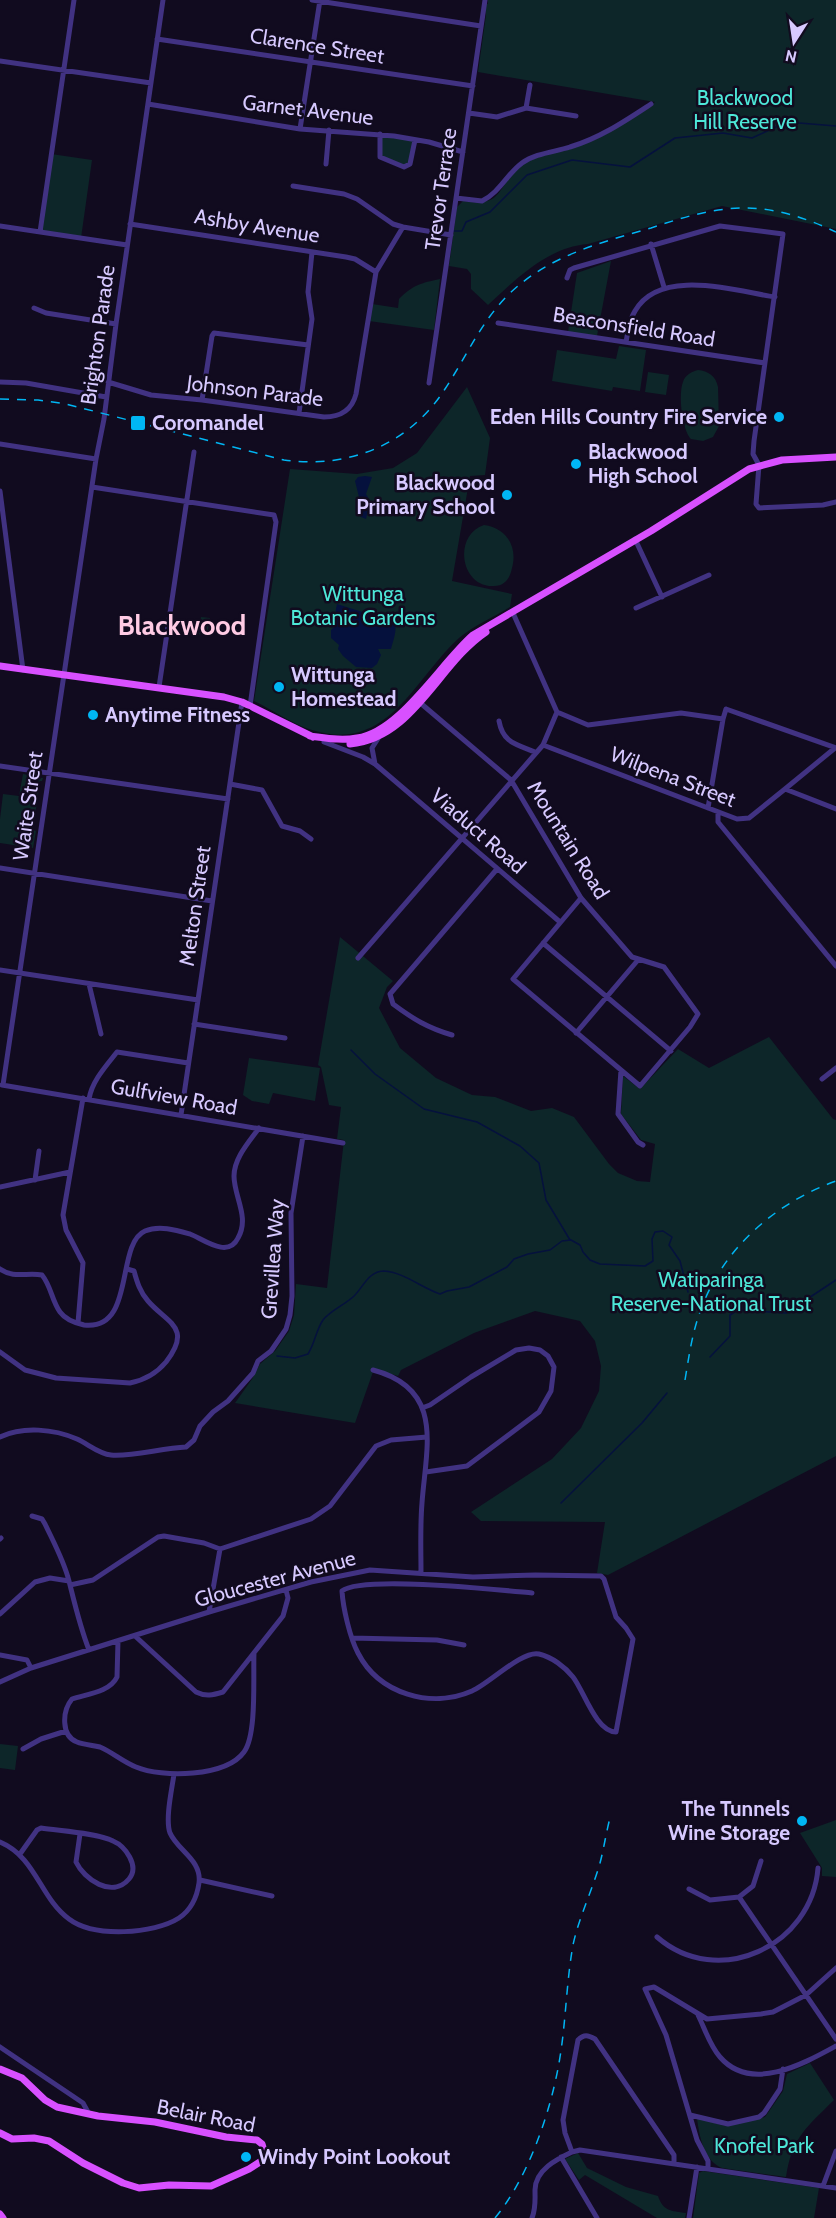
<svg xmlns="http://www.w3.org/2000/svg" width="836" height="2218" font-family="Cabin,sans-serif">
<rect width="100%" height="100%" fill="#110b1f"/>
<path fill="#0d2629" d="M488,0H836V229L722,206L588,244C548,247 516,279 488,305L471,289V274L467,269L449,266L457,207L463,201C505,208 495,187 521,166C538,153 567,151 587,143C612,133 633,117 655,102L478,72L486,15L485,3L488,4Z
M381,136L414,141L409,163L404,166L381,156Z
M51,154L92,160L81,238L40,232Z
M611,261L597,336L568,332L577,273Z
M440,279L434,330L369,321L372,304L398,308L399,299C413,285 421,283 440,279Z
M619,346L646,350L640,391L613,387L612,391L552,381L557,350L616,359Z
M698,370C708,371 716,376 718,387L719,426L713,437L703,441L691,439C682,430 678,394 683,382C685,375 691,372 698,370Z
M648,372L669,375L666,395L645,392Z
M467,387L490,438L485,475L470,476L452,581L512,594L510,607C494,617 473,626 459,638C413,680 388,754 312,730C292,724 273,710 254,701L290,469L357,474L393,468L417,453Z
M484,525C506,528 518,546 512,568C510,578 505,586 494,586C461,588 452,536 484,525Z
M201,617L210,618L207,636L198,634Z
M23,774L43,778L42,781H40L33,830L36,831L33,848L0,843V819L3,794L19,796Z
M340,937L393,981L387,987L379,1008L400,1048L436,1078L472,1095L495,1097L531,1111L552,1108L574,1117L609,1164L618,1173L637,1181L650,1182L655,1144L641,1140L621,1114L623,1076L640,1089L678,1049L709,1068L769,1037L833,1119L836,1120V1456L608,1575L597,1573L605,1522L481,1521L471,1512L552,1459L581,1428L599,1391L601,1366L595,1341L580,1321L535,1311L474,1333L401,1370L398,1376L374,1369L355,1423L235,1403L252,1379L260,1364L275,1351L289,1331L294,1315L296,1284L327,1288L344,1140L337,1139L341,1107L329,1105L321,1067L318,1065Z
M249,1058L320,1068L315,1101L273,1093L269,1104L252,1101L243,1095Z
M0,1744L18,1746L15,1770L0,1768Z
M836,1820V1877L822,1876V1868L800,1833Z
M810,2063L834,2100C807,2127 792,2137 786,2177L722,2168C704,2161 699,2135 697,2118L725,2126L765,2117L783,2091L787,2074Z
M578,2153L587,2168L626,2187L658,2196C663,2211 671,2211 686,2213L685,2218H657L585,2175L579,2180L565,2159Z
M703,2171L819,2188L814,2218H693L699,2173Z"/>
<path fill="#05113d" d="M365,476L372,477L366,494L370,501L366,519L361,517L358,511L360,501L355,481L358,477Z
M337,604L394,622C398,629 393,641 391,649H378L381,655L377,664L372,668L356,667L343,656L338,649L339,645L331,638V630L336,625L334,619Z"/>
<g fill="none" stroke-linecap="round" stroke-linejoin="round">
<path stroke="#05113d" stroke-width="1.5" d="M452,231H462L466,222L490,212L527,175L572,160L630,167L675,138L723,133L752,138L787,122L836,126
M351,1050L375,1074L424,1109L477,1122L520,1146L539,1163L546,1200L570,1240
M277,1356L295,1358L308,1354C315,1343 316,1330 323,1320C330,1311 344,1305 353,1297C363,1288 368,1271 384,1271C403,1272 422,1288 440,1294L447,1291L469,1287L507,1267L514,1259L528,1254L550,1250L562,1241L571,1240L580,1245L583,1252L590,1260L600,1264L645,1266L653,1261L652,1239L655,1232L663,1231L672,1237L669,1245L680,1261L688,1292
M710,1357L730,1336V1315L738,1310L786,1313L836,1280
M561,1503L642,1423L667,1393"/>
<path stroke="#413282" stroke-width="5" d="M312,0L481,26
M157,39L473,86
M0,61L151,83
M148,104L300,129L394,136L429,142L463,152
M526,108L530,85
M469,113L497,117L526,108L576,116
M300,129L320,0
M380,134V157L404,167L410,164L415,140
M326,164L329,130
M293,186L344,194L357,199L393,224L403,227L451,235
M456,198L482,201C500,192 507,174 522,163C536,153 555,152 570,147C600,138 625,121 651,104
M130,224L346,257L355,259L376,272
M0,226L127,245
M40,232L74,0
M651,244L664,287
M567,278L570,270L574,268L720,226L783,234L754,441L753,454L759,465L756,504L759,508L823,505L836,502
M34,308L46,313L116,324
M498,323L765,363
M626,342C628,332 629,320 635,311C660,267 735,291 775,297
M0,382L26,383L106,397
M108,382L151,395L202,400L324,417C341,417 352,410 356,394L376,272L403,227
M429,383L485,0
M202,400L212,336L214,333L308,345
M299,413L312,319L308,292L312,252
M0,444L96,459
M92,487L274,515L276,522L250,706
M0,491L23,670
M635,539L662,597
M636,608L709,575
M513,613L557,712L588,725L681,713L723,719
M159,687L194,452
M418,701L511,780L581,898L632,957L664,967L698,1014L690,1027L640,1086L513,979L581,898
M499,721C503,743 516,744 535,752
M324,742L363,757L375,764L560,922
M543,745L557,712
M375,764L372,748L379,737
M0,766L228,799
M230,784L262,790L282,826L300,831L311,839
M785,789L835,748
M708,808L723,719L726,709L836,748
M718,812V822L836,966
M0,868L212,901
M543,943L671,1051
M358,958L543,745L737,819L749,818L785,789L836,809
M0,970L198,1000
M89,984L101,1034
M194,1024L285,1038
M576,1033L638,960
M452,1035C428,1028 413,1019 393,1004L390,994L497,869
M621,1070L618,1114L638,1142L643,1145
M822,1079L836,1068
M2,1085L343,1143
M3,1085L96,459L104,419L116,324L163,0
M89,1099C92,1081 106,1066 117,1052L188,1063
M181,1115L242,702
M35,1180L39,1151
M0,1187L70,1172
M0,1269C14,1279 27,1272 42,1275C51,1286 52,1301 60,1312C65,1319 75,1323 84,1325C136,1331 115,1244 145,1231C159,1225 176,1230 190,1234C203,1239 228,1259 238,1238C250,1217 234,1197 234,1176C234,1158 249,1142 259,1128
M78,1323L83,1263L66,1230L63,1215L83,1098
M0,1352L25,1370L56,1378L130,1383C145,1380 156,1374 166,1362C193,1327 167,1323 148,1301C140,1292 137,1282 134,1271L127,1269
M373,1370C445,1389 426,1447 422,1503C420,1526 421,1550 421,1573
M422,1408L430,1405L471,1377L516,1350L529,1348L540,1350L548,1356L554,1367L551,1391L539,1412L467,1466L426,1472
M0,1437C23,1426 54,1429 77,1439C88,1444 99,1454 111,1455C131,1457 162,1448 186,1447L194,1440L200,1426L213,1412L228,1401L253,1373L258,1361L271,1351L286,1329L290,1315L292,1296L291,1213L303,1136
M32,1516L42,1519L45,1524C54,1543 64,1561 69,1581C75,1605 80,1627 89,1650
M0,1539L1,1538
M220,1549L311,1519L330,1506L376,1446L391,1440L427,1437
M70,1585L93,1580L158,1537L164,1536L204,1543L220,1549L209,1612
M0,1614L35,1582L50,1578L69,1581
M135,1636L196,1692C206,1697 213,1695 223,1692L283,1616L288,1598L286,1590
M352,1638L437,1640L464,1645
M118,1641L117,1677C110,1692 87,1694 72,1699C62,1711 61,1736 77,1742C84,1745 93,1745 100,1747C112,1752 123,1762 136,1767C162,1778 226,1777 244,1752C257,1735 253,1676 254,1653
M0,1655L27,1660L31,1668
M0,1682L31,1668L209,1612L311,1582L370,1570L473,1577L535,1575L601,1576L604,1579L616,1617L626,1628L633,1639L616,1732C596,1732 584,1691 573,1677C565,1667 552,1657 539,1654C522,1650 489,1684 472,1691C431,1709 379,1694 358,1653C350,1638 343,1608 342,1591C362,1575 500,1590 532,1593
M23,1749L41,1739L66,1731
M0,1842C36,1857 40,1898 69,1919C94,1938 154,1934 179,1918C191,1910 197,1897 199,1883C202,1860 178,1851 170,1833C165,1819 172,1789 174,1774
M20,1854L37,1830L41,1828C60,1831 97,1833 113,1841C125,1846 140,1866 129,1879C112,1899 84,1879 76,1862L80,1834
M200,1880L272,1896
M689,1889L710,1900L739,1897L753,1886L761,1861
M739,1897L836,2039
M657,1937C718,1990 812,1946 818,1868
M698,2015C705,2029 710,2046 720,2057C751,2093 803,2064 836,2046
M0,2047L83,2103L89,2114
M690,2115L728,2124L759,2117L764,2113L780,2089L783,2069
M572,2152L580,2150L836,2188
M561,2157L597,2218
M708,2169V2161L697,2140L666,2035L645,1989L654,1987L707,2019L761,2014L773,2012L806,1995L836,1968
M823,2186L836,2151
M532,2218C536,2208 535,2201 535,2190C535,2170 557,2159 572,2152L565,2133L563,2120L578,2040C584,2034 588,2035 595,2039L674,2155V2163
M689,2218L697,2167"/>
<path stroke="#d850ff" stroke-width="7" d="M0,666L224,697L242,702L313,737
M310,736C326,738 341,741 357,738C400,732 440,664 473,635L651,531L749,469L782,460L836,457
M350,744C414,738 438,664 486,632
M0,2069L22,2078L45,2100L57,2107L98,2116L155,2122L226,2137L257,2140L262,2144L265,2154L263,2160L249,2169L211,2186L169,2185L139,2188L123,2183L83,2163L49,2141L34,2138L12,2139L0,2133
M0,2214L3,2218"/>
<path stroke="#00b6f4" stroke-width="1.5" stroke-dasharray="9 8" stroke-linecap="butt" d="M0,399L38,400L66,404L284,460C348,469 409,445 445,389C466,357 481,322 508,295C548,256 599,243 651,228C681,218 712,208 744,208C777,208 806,218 836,232
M685,1380C689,1356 692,1334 700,1312C722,1249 775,1203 836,1181
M495,2218C528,2178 550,2114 559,2063C566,2024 566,1984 573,1945C579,1917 592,1891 600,1863C604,1848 606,1833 610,1818"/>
</g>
<g fill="#00b6f4" stroke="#110b1f" stroke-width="2">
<circle cx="779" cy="417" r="6"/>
<rect x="130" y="415" width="16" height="16" rx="3"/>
<circle cx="576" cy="464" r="6"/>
<circle cx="507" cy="495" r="6"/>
<circle cx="279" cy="687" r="6"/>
<circle cx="93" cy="715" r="6"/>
<circle cx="802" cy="1821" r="6"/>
<circle cx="246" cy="2157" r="6"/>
</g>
<g text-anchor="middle" stroke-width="5" stroke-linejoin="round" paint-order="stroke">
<g font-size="21" fill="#d7c9ff" stroke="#110b1f">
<text transform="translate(317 46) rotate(9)" y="7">Clarence Street</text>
<text transform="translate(308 110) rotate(7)" y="7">Garnet Avenue</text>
<text transform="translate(441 189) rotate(-82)" y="7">Trevor Terrace</text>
<text transform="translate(257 226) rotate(9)" y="7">Ashby Avenue</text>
<text transform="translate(634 327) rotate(9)" y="7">Beaconsfield Road</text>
<text transform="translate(98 335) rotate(-82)" y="7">Brighton Parade</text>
<text transform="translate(255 391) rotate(7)" y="7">Johnson Parade</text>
<text transform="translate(673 777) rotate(21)" y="7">Wilpena Street</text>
<text transform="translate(28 806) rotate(-82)" y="7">Waite Street</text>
<text transform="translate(478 831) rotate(41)" y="7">Viaduct Road</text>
<text transform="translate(568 840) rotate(58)" y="7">Mountain Road</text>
<text transform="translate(195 906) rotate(-82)" y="7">Melton Street</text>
<text transform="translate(174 1097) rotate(10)" y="7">Gulfview Road</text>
<text transform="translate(273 1259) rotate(-86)" y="7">Grevillea Way</text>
<text transform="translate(275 1579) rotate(-15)" y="7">Gloucester Avenue</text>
<text transform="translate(206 2116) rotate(11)" y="7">Belair Road</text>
</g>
<g font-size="21" fill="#4de7d8" stroke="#110b1f">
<text x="745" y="105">Blackwood<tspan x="745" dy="24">Hill Reserve</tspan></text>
<text x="363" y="601">Wittunga<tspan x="363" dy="24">Botanic Gardens</tspan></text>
<text x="711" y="1287">Watiparinga<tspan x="711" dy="24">Reserve-National Trust</tspan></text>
<text x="764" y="2153">Knofel Park</text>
</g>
<g font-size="21" font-weight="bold" fill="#d7c9ff" stroke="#110b1f" text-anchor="start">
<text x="767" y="424" text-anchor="end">Eden Hills Country Fire Service</text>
<text x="152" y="430">Coromandel</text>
<text x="588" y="459">Blackwood<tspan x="588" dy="24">High School</tspan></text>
<text x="495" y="490" text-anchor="end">Blackwood<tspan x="495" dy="24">Primary School</tspan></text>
<text x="291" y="682">Wittunga<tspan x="291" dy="24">Homestead</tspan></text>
<text x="105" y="722">Anytime Fitness</text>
<text x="790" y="1816" text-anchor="end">The Tunnels<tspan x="790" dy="24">Wine Storage</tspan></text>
<text x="258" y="2164">Windy Point Lookout</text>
</g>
<g font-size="27" font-weight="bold" fill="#ffcbe4" stroke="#110b1f">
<text x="182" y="635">Blackwood</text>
</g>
</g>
<g transform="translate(794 42) rotate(192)" stroke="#110b1f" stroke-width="4.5" paint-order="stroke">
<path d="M0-4.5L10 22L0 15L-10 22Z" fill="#d7c9ff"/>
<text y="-9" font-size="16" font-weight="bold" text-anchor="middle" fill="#d7c9ff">N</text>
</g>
</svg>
